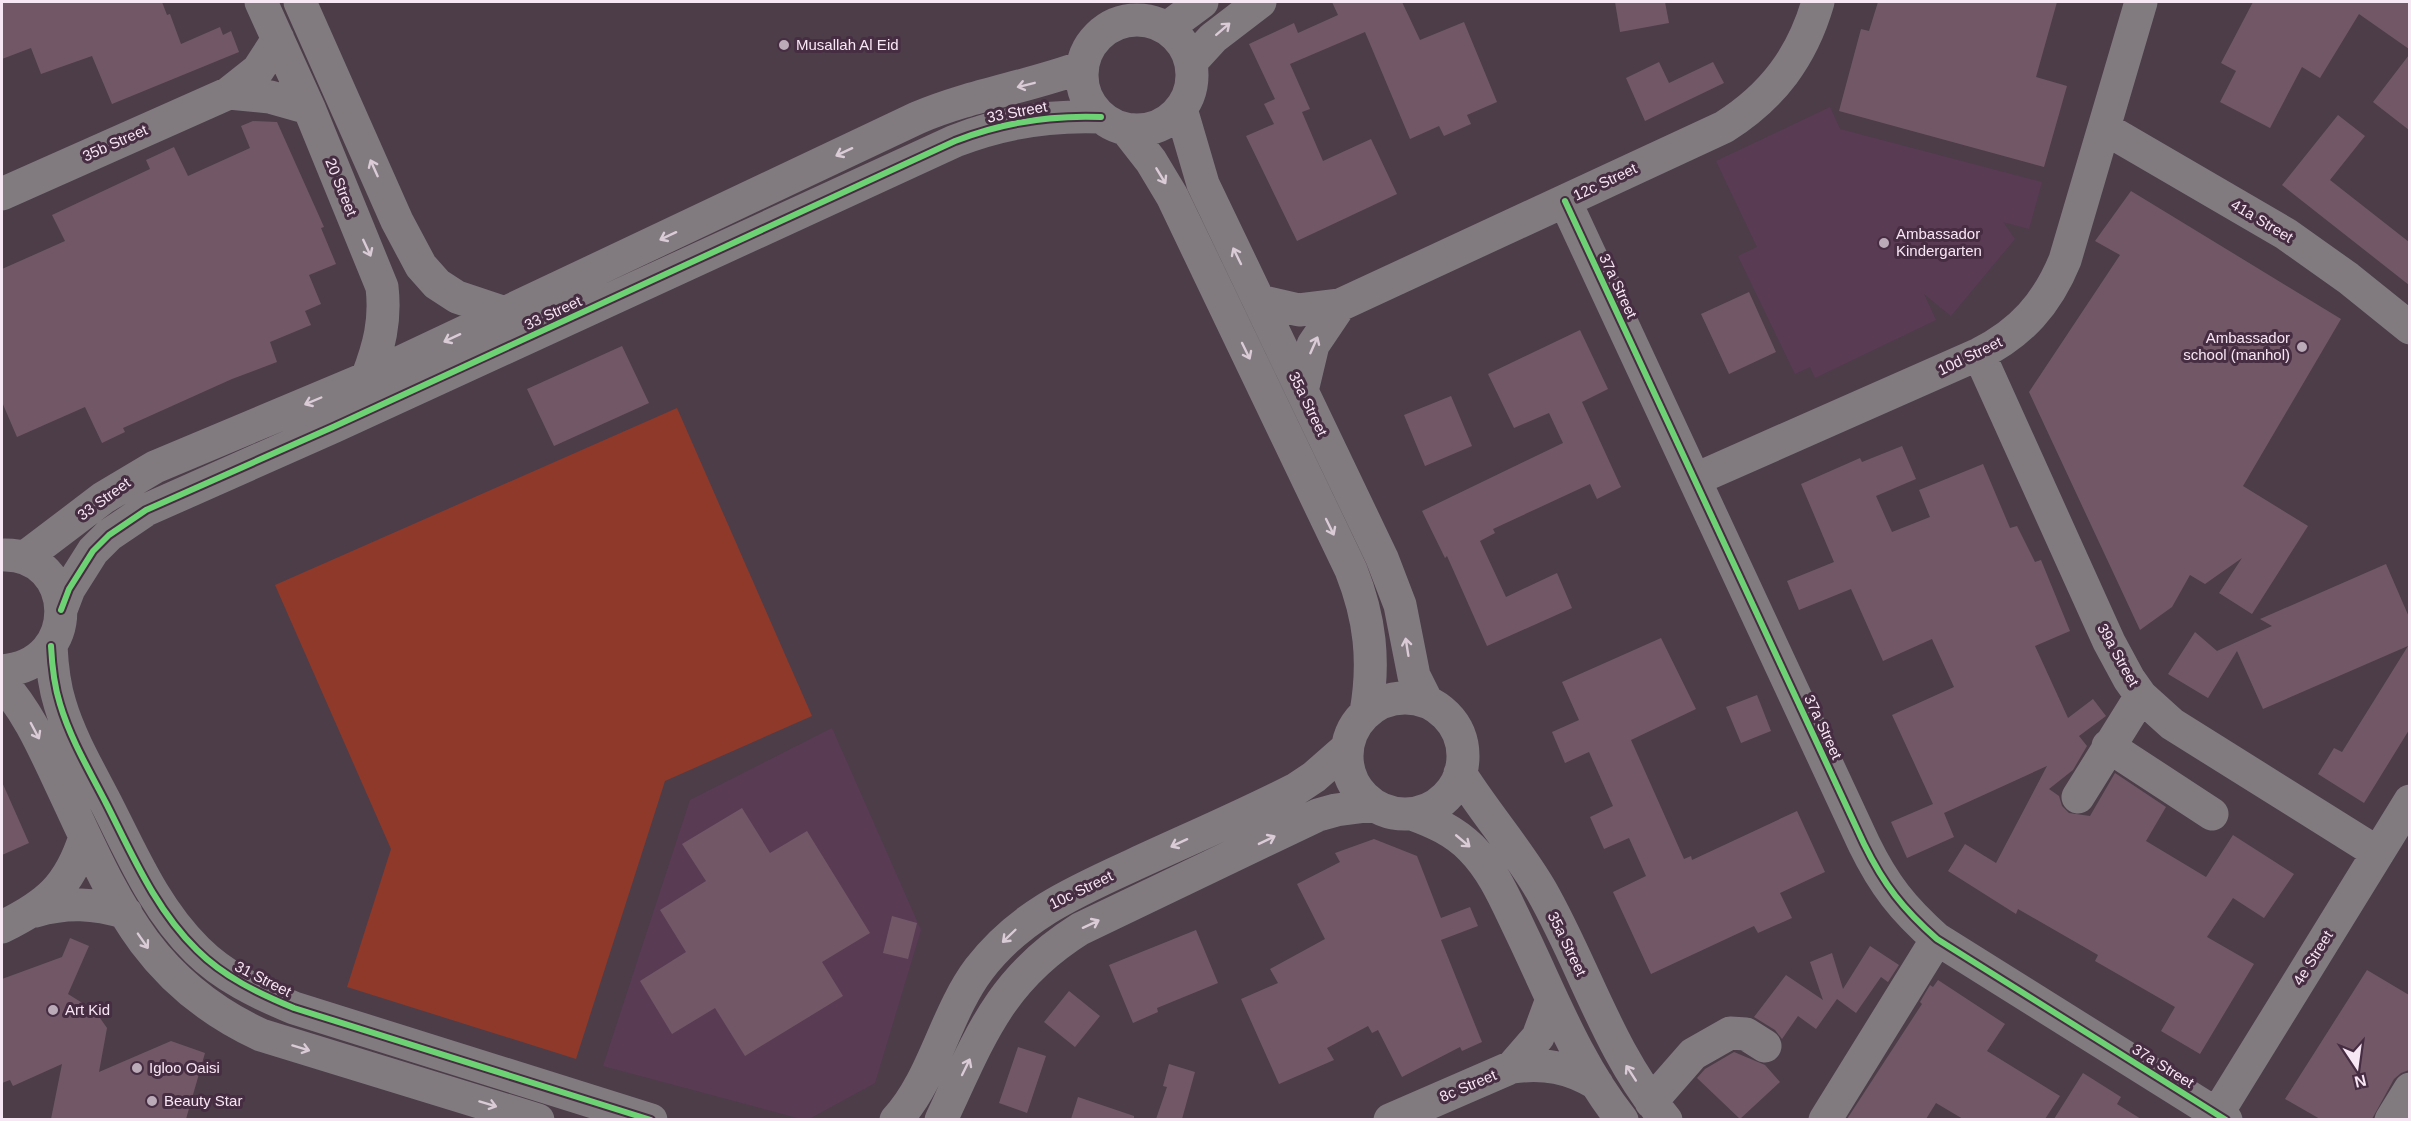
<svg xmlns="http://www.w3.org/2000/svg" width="2411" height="1121" font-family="Helvetica,sans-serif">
<rect width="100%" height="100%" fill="#4c3d49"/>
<path fill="#5a3b54" d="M1830,107L1840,129L2042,182L2029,229L2003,222L2015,239L1951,316L1924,294L1936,320L1815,378L1810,367L1795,374L1738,256L1757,247L1716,161Z
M832,728L921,930L875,1083L809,1119H801L603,1066L690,800Z"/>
<path fill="#8e392a" d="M677,408L812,716L665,781L576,1059L347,987L391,849L275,585Z"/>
<path fill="#725867" d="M2,2H162L167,15L170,14L181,44L220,27L223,35L231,31L239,52L112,104L92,56L41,74L31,48L2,59Z
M1332,2H1402L1420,40L1464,22L1497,102L1467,115L1471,124L1444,136L1439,126L1410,139L1365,32L1290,64L1310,109L1302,112L1323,161L1371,139L1397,194L1297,241L1246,136L1274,124L1264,104L1275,99L1249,44L1294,23L1298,33L1338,15Z
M1615,2H1665L1669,23L1620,32Z
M1878,2H2057L2036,77L2067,86L2044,167L1839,111L1861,29L1869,31Z
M2253,2H2409V49L2359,14L2320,78L2302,67L2270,128L2220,102L2236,71L2221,63Z
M2409,55V130L2373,102Z
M1659,62L1669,83L1713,62L1724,83L1645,121L1626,78Z
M2338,115L2365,136L2330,180L2409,242V285L2282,185Z
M253,121L277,122L324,227L321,228L336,264L309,275L321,304L305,311L311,325L270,342L277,362L232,379L123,428L125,432L102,443L85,407L17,437L2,402V269L65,241L52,215L150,169L146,160L174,147L188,176L250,148L241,126Z
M2131,191L2341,319L2243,486L2308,526L2252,614L2219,593L2242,558L2205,584L2190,575L2172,607L2140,630L2029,392L2120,255L2095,241Z
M1749,292L1776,352L1729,374L1701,314Z
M1580,330L1608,389L1582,402L1621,487L1597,499L1590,484L1493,529L1495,533L1480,541L1506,597L1557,573L1572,608L1487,646L1447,556L1445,558L1422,511L1563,443L1549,413L1514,428L1488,374Z
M622,346L649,403L554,446L527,389Z
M1451,396L1472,446L1425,466L1404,415Z
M1902,446L1916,479L1876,496L1892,532L1930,517L1919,490L1983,464L2010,528L2017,526L2035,562L2041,560L2070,631L2035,646L2068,718L2093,699L2106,716L2079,736L2087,746L2073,770L2049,789L2059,796L2062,806L2069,813L2090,816L2115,773L2166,807L2146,841L2206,877L2233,835L2294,874L2264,918L2233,898L2207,937L2254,964L2200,1054L2161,1031L2175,1007L2095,961L2098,955L2018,909L2016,914L1948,871L1965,844L1996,863L2047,766L1944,813L1954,837L1907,858L1891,822L1933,804L1892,715L1954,687L1932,639L1883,661L1851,589L1799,610L1787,581L1834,562L1801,484L1860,458L1862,462Z
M2386,564L2409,617V730L2364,803L2318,774L2334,748L2342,752L2408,646L2263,709L2237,651L2208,698L2168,674L2195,632L2217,651L2272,626L2260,619Z
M1661,638L1696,709L1631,740L1684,859L1691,856L1692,860L1797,811L1825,872L1780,893L1792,918L1758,933L1754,926L1651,974L1613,892L1646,876L1629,838L1604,849L1590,817L1613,806L1589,752L1565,763L1552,732L1579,720L1562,682Z
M1757,695L1771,731L1741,743L1726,707Z
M2,782L29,843L2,855Z
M742,808L770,853L807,831L870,933L822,962L843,996L745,1056L715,1008L672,1034L640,981L686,952L660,910L706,881L682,844Z
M1374,839L1417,856L1441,918L1470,907L1478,926L1441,940L1482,1042L1462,1051L1460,1047L1402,1077L1378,1030L1372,1033L1368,1026L1327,1048L1334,1060L1279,1084L1241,999L1278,983L1270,969L1325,939L1297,884L1340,862L1335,853Z
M892,916L917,923L908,959L883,953Z
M1196,930L1218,983L1157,1008L1158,1012L1133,1023L1109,965Z
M70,938L89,946L68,994L84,1004L87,1015L100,1018L107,1028L99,1072L171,1041L205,1053L186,1119H51L62,1064L13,1086L10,1080L2,1083V979L62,957Z
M1870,946L1899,965L1888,982L1881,977L1856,1013L1837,999L1816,1029L1798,1016L1782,1039L1775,1030L1754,1017L1786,975L1823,1000L1810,962L1832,953L1843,989Z
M2367,970L2409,995V1070L2401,1073L2394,1079L2372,1119H2320L2285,1099Z
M1938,980L2005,1024L1987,1051L2060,1096L2045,1119H1963L1936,1103L1926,1119H1847L1922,1004L1920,1002L1930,985L1933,987Z
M1069,991L1100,1016L1075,1047L1044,1022Z
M1018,1047L1046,1056L1027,1113L999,1103Z
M1734,1052L1765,1065L1780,1082L1740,1119L1697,1078L1705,1069Z
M1169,1064L1195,1072L1182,1119H1156L1167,1087L1163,1086Z
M2083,1073L2121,1097L2117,1104L2141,1119H2054Z
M1078,1097L1134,1116V1119H1071Z"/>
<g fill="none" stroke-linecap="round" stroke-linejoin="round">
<path stroke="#817b7f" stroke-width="33" d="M261,2L309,108L382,287C386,321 379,347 367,378
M300,2L397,221L421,266L437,284L457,297L505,313
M1082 75a55 55 0 1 1 110 0a55 55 0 1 1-110 0Z
M1167,28L1202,2
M1191,62L1213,38L1260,2
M229,93L270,97L309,108
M1181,109L1203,184L1382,558L1400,605L1414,676L1427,702
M2104,128L2286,234L2348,278L2410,328
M1126,129L1151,161L1172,196L1351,570C1370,618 1375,661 1366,712
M2,194L229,93L258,70L278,39
M1565,201L1864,844C1884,885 1903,909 1937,939L2226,1120
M1259,301L1299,310L1340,305L1724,127C1773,96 1802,57 1818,2
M1979,354L2109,642L2129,679L2141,696L2172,724L2378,853
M1302,391L1313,345L1340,305
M1696,479L1979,354C2021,333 2047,304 2065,260L2141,2
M24,558L103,498L155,467L367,378L917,118C971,95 1028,87 1082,67
M61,610L69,589L93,551L109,535L146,510L333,427L955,141C1003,122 1050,115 1101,117
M51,646C52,666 54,685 60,704C70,738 90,772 106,803C132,854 155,909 197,950C224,977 258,993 294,1008L651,1120
M2,671C84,664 76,554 4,555
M2,683C29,713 44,749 61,785C113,895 144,981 261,1035L538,1120
M1347 756a58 58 0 1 1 116 0a58 58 0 1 1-116 0Z
M2108,746L2212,814
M1460,773C1485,813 1517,849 1541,890C1585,967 1608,1051 1666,1120
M2078,797L2141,696
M1412,814C1434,822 1454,831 1471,848C1494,871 1506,901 1520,930C1551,994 1577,1064 1622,1120
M35,911C67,902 94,903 126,913
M2,927C47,905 69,887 85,837
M1512,1067L1538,1037L1552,999
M1651,1102L1693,1054L1730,1033L1746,1034L1765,1046
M2217,1114L2410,801
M896,1120C934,1079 945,1014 979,969C1020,915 1076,891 1135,864C1189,839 1243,816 1296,789L1314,777L1346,749
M941,1120C980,1037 999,980 1080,929L1318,815L1336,810L1374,805
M1390,1120L1512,1067C1545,1063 1569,1067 1597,1084
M1825,1120L1937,939
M2391,1120L2410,1089"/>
<g stroke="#472d42" stroke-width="10">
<path id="cycleway" d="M1565,201L1864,844C1884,885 1903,909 1937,939L2226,1120
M61,610L69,589L93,551L109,535L146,510L333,427L955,141C1003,122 1050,115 1101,117
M51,646C52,666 54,685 60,704C70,738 90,772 106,803C132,854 155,909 197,950C224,977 258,993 294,1008L651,1120"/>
</g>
<use href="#cycleway" stroke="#6cd273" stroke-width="6"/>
</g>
<defs><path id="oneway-shaft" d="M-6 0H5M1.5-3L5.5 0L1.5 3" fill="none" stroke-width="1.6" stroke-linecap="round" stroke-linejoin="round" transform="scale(1.5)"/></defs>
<g stroke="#dacbd7">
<use href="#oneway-shaft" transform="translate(1223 29) rotate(-41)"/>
<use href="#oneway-shaft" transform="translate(1026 85) rotate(166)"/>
<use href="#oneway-shaft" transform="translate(844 152) rotate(155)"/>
<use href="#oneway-shaft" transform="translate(374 168) rotate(-114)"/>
<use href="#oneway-shaft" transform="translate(1161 176) rotate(59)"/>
<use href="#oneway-shaft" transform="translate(668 236) rotate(155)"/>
<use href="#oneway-shaft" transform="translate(367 248) rotate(65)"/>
<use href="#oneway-shaft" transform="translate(1237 256) rotate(-116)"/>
<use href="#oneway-shaft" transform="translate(452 338) rotate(155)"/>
<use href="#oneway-shaft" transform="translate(1314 345) rotate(-66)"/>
<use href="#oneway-shaft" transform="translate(1246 351) rotate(64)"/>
<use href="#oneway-shaft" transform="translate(313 401) rotate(157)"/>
<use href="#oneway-shaft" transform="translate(1330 527) rotate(64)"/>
<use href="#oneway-shaft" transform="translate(1407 647) rotate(-99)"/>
<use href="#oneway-shaft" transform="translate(35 731) rotate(62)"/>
<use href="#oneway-shaft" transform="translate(1267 840) rotate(-26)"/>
<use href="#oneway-shaft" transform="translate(1463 841) rotate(40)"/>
<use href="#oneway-shaft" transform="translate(1179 843) rotate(155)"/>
<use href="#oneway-shaft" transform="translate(1091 924) rotate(-25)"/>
<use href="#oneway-shaft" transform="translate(1009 936) rotate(136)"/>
<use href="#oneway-shaft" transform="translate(143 941) rotate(55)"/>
<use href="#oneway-shaft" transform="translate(301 1048) rotate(17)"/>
<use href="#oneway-shaft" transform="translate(966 1067) rotate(-64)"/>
<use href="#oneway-shaft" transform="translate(1631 1073) rotate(-123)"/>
<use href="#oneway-shaft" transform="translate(488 1104) rotate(17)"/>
</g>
<g fill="#bbabb8" stroke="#472d42" stroke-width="2">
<circle cx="784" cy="45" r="6"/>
<circle cx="1884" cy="243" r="6"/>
<circle cx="2302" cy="347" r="6"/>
<circle cx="53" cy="1010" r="6"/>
<circle cx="137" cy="1068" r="6"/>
<circle cx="152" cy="1101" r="6"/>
</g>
<g text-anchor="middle" stroke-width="6" stroke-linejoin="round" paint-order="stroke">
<g font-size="15" fill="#f7e6f4" stroke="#472d42" text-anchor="start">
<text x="796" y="50">Musallah Al Eid</text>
<text x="1896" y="239">Ambassador<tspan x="1896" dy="17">Kindergarten</tspan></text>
<text x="2290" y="343" text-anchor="end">Ambassador<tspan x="2290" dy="17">school (manhol)</tspan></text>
<text x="65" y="1015">Art Kid</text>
<text x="149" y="1073">Igloo Oaisi</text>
<text x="164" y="1106">Beauty Star</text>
</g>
<g font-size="15" fill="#f7e6f4" stroke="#472d42">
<text transform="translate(1017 112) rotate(-11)" y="5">33 Street</text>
<text transform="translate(115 143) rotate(-24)" y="5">35b Street</text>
<text transform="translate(1605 182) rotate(-25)" y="5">12c Street</text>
<text transform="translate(341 187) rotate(68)" y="5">20 Street</text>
<text transform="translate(2262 221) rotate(31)" y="5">41a Street</text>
<text transform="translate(1618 286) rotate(65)" y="5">37a Street</text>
<text transform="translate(553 313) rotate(-25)" y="5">33 Street</text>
<text transform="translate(1970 356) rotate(-26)" y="5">10d Street</text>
<text transform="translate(1308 404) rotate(64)" y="5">35a Street</text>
<text transform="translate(104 499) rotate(-36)" y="5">33 Street</text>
<text transform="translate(2118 655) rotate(61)" y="5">39a Street</text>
<text transform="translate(1823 727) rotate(65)" y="5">37a Street</text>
<text transform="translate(1081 890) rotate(-26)" y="5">10c Street</text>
<text transform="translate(1567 944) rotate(64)" y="5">35a Street</text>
<text transform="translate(2313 958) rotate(-58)" y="5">4e Street</text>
<text transform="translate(263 979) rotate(27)" y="5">31 Street</text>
<text transform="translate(2163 1066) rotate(32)" y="5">37a Street</text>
<text transform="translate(1468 1086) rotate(-23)" y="5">8c Street</text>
</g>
</g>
<rect width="2411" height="1121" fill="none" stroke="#f7e6f4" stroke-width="6"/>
<g transform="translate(2357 1067) rotate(167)" stroke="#472d42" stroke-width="4.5" paint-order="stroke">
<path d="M0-4.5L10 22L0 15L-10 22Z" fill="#f7e6f4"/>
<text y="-9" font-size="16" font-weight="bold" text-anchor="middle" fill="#f7e6f4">N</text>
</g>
</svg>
